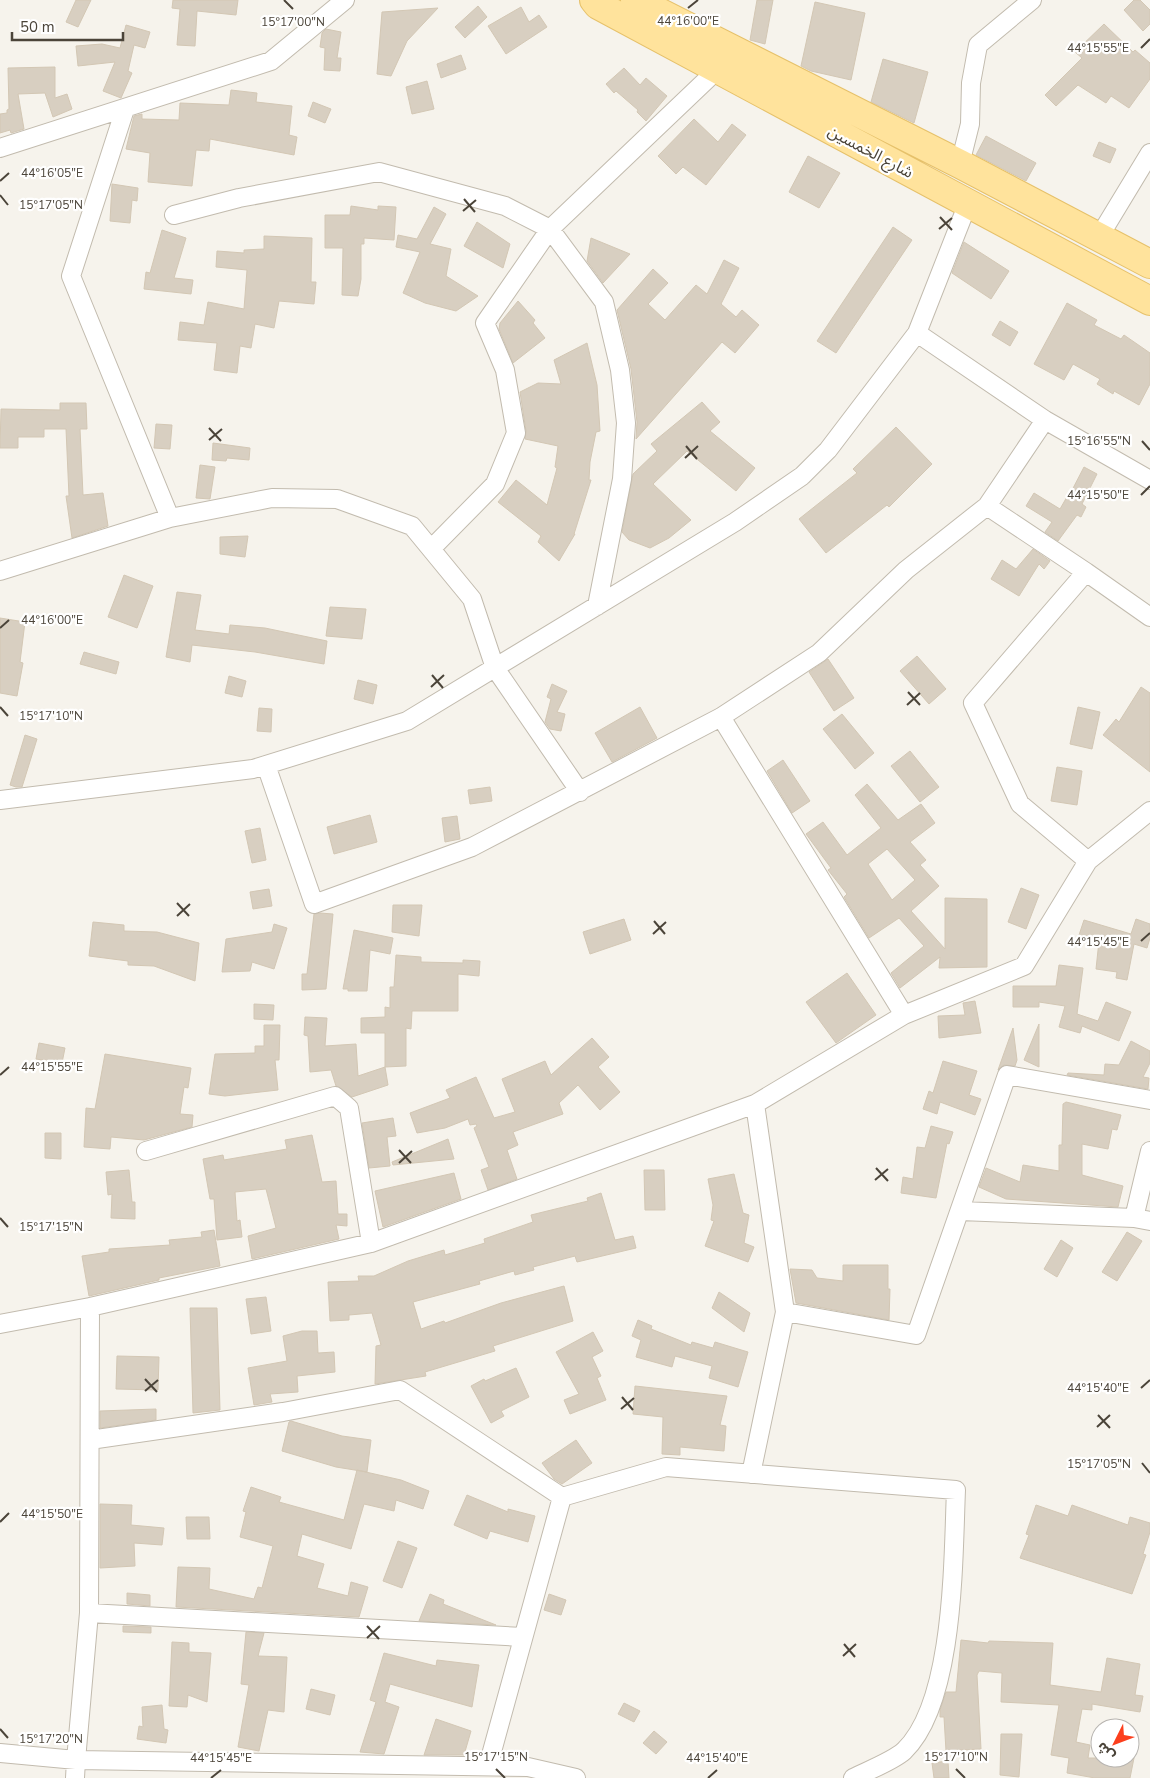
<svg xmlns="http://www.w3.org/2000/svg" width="1150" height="1778" font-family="'Nunito Sans','Noto Sans Arabic',sans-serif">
<rect width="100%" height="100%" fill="#f6f3ec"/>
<path fill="#d8cfc1" stroke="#d3c7b4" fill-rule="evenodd" d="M76,0H91L78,27L66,22Z
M173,0H238L236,15L197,11L195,46L177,45L180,9L172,8Z
M757,0H773L765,44L750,40Z
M1134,0H1140L1150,10V24L1143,31L1124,10Z
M815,2L865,13L851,80L811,71L801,66Z
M478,6L487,17L465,38L455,27Z
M521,7L529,22L539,15L547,27L506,54L488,26Z
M438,8L407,41L391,76L377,74L382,12Z
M1104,24L1133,52L1135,50L1150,63V79L1129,108L1111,96L1106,103L1078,85L1056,106L1045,95L1082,58L1075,52Z
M126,25L150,32L145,48L134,45L128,71L132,73L121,98L103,91L115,62L78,66L76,46L102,44L120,48Z
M326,29L341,32L337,58H341L340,71L324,70L325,48L320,47L322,33Z
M461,55L466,69L441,78L437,64Z
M883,59L928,72L914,123L871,102Z
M55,67V98L67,94L72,109L53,117L45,93L18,94L24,129L11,133L10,130L0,133V114L7,113V110L9,109L8,68Z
M624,68L640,85L646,78L667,96L646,121L637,112L638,110L616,91L614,93L606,84Z
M427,81L434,109L412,114L406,87Z
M231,90L257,93L256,102L292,106L289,135L297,137L294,155L210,139L209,151L196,150L192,186L148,182L150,153L126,149L134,116L142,114V119L179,120L180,103L229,105Z
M313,102L331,109L325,123L308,116Z
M694,119L718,142L732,124L746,135L706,185L683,167L676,174L658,156Z
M986,136L1036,163L1026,181L976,155Z
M1099,142L1116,149L1110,163L1093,156Z
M808,156L840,173L819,208L789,192Z
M112,184L138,188L137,201L132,200L130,223L110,221Z
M351,206L378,210V206L396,207L394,240L364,238V244H361V279L358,296L342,295L343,248H325V215H350Z
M434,207L446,214L430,244L451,249L446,276L478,296L456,311L425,303L403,293L420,252L396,247L398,235L417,239Z
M477,222L510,244L503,268L464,246Z
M893,227L912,240L836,353L817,341Z
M162,230L186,238L174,278L193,280L191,294L144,289L146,272L150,273Z
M264,236L312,238L311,282H316L314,304L279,301L274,328L255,324L251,348L240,346L237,373L214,370L217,343L178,340L180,322L204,325L208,302L244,309L247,270L216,267L217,251L244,253V250L264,249Z
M591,238L630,254L603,283L587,261Z
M964,242L1009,271L991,299L952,273Z
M724,260L739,268L721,304L736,317L742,310L759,325L735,353L722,342L636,439L637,422L631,369L617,310L653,269L668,283L648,304L665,320L696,285L707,294Z
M518,301L535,320L533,323L545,338L513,363L499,329L500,323Z
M1067,303L1097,320L1094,325L1121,339L1124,335L1150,353V384L1139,405L1114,391L1113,394L1097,384L1100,379L1073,364L1064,380L1034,364Z
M1000,321L1018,332L1010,346L992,335Z
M587,343L597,385L600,431L596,432L590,462L589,480H591L574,534H575L559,561L538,542L541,536L498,502L516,480L547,505L557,468L555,467L558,446L525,439L526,431L520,392L538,383L561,384L554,360Z
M702,402L720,422L710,431L755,468L736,491L687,451L653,484L691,520L669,538L650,548L629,540L622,532L633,474L657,451L651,444Z
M60,403H86L87,429H80L83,495L103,493L108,526L72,538L66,496H69L66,429H44V437H18V448H0L1,409L60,410Z
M156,424L172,425L170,449L154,448Z
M896,427L932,464L889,507L887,505L826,553L799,519L857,473L853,469Z
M213,443L250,448L249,460L227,458L226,461L212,460Z
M200,465L215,467L210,499L196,498Z
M1084,467L1097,474L1082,504L1086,507L1081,517L1077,515L1058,541L1045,532L1052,522L1026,506L1034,493L1060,509L1068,495L1069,496Z
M248,536L245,557L220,554V537Z
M1033,549L1050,561L1044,569L1039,564L1019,596L991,579L1002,560L1016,569Z
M124,575L153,586L137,628L108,617Z
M177,592L201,595L195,630L229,634L230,625L265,628L327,641L324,664L255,652L192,645L190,662L166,657Z
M330,607L366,609L362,639L326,636Z
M0,618L25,622L20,662L23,663L17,696L0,693Z
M84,652L119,662L116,674L80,664Z
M917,656L946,689L929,704L900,671Z
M828,659L854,698L834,711L809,672Z
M229,676L246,681L242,697L225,693Z
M358,680L377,685L373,704L354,699Z
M552,684L567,691L557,712L565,714L561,731L550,729L545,722L551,699L547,697Z
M1141,687L1150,693V772L1103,735L1116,719L1119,722Z
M640,707L657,738L612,762L595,733Z
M1078,707L1100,712L1092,749L1070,744Z
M259,708L272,709L271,732L257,731Z
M842,714L874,753L855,769L823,729Z
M25,735L37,739L22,787H16L10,785Z
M910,751L939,787L920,802L891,766Z
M783,760L810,801L792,813L767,771Z
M1057,767L1082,771L1077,805L1051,801Z
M867,784L898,820L921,804L935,823L910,842L926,860L920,865L939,886L911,911L945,949V898L987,899V967L939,968L940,957L900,988L891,973L924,946L899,918L869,938L844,897L847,894L828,870L831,868L806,834L823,822L847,855L881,828L855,795ZM887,849L915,880L892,900L868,864Z
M490,787L492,801L470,804L468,790Z
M370,815L377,842L334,854L327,827Z
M457,816L460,839L445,842L442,818Z
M260,828L266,860L252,863L245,831Z
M1021,888L1039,895L1026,929L1008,922Z
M269,889L272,906L253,909L250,892Z
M393,905H422L419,936L392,932Z
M320,913L333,914L326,989L302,990V974H307L314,914Z
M624,919L631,940L590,954L583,932Z
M1136,919L1150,924V938L1147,948L1134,944L1127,980L1116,978L1117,972L1096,969L1099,941L1079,935L1084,920L1131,934Z
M93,922L124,925V931L157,932L199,943L195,981L154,966L128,965V961L89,956Z
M274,924L287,928L274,969L252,962L250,971L222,972L226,939L272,932Z
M354,930L393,938L390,954L370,950L367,991H348V989H343Z
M396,955L421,957V962L463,963V960L480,961L479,976L458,974V1011H412L411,1029L406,1028V1066L385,1067V1033H361V1018L385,1017V1007L390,1008V987H394Z
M1059,965L1083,968L1077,1014L1098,1021L1106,1002L1131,1012L1119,1041L1082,1026L1080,1033L1059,1027L1065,1006L1039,1002V1007H1013V986H1056Z
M847,973L876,1015L836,1043L806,1002Z
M975,1001L981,1033L939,1038L938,1016L965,1015L963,1003Z
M254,1004L274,1005L273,1020L254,1019Z
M305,1017L327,1018L325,1046L356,1044L358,1076L385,1067L388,1085L352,1097L336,1086L331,1070L310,1072L308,1036L304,1035Z
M1039,1024V1067L1024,1060Z
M264,1025H280L279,1060H275L278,1090L225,1096L209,1094L215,1054L255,1053V1046H264Z
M1013,1028L1017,1060L1015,1066L1004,1065L998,1070Z
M592,1038L609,1057L598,1067L620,1092L600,1110L578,1085L559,1103L563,1114L513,1132L518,1145L507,1150L517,1179L488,1190L481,1170L489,1167L474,1128L477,1126L476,1124L470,1125L468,1119L445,1128L417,1133L410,1113L450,1098L446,1090L476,1077L494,1118L515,1112L502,1079L545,1061L551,1075Z
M1131,1041L1150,1051V1063L1143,1077L1149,1078L1148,1089L1067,1075L1068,1073L1104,1075L1105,1064L1119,1065Z
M39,1043L65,1048L62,1063L36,1059Z
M105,1054L191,1068L188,1088L184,1087L180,1114L193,1115L192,1127L144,1140L111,1137L110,1149L84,1147L86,1108L95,1109Z
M943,1061L977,1071L969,1095L981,1099L975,1115L940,1102L937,1114L923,1109L929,1091L933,1093Z
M1066,1102L1121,1115L1117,1130L1112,1129L1108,1149L1082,1144V1175L1123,1186L1118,1207L1006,1199L979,1187L986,1168L1020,1182L1023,1165L1059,1171V1145H1062L1063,1104Z
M393,1118L396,1136L387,1137L390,1166L369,1168L362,1123Z
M931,1126L953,1132L949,1144L947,1143L936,1198L901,1193L903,1177L913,1179L917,1147L925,1148Z
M45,1133H61V1159L45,1158Z
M312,1135L322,1182L336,1181L338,1214H347V1226L336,1225L339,1239L252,1259L248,1236L276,1228L266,1189L235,1192L237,1221L240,1220L242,1237L217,1240L214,1199H210L203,1159L223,1155L224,1160L287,1149L285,1140Z
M448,1139L454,1159L393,1165L392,1162Z
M129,1170L132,1202H135V1219L111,1218L112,1194L108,1195L106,1172Z
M644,1170H664L665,1210H645Z
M454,1173L461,1199L383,1227L375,1191Z
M734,1174L743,1213L749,1215L744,1243L754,1247L748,1262L705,1246L714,1221L711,1220L713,1205L708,1179Z
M601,1193L615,1240L633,1236L636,1248L577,1262L575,1256L533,1267L534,1270L515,1275L514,1271L479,1281L480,1284L413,1302L421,1329L444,1321L445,1323L501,1303L564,1286L573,1321L493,1346L495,1351L425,1372L426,1376L375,1384L376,1346L381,1345L372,1313L349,1315V1320L330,1321L328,1282L359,1281L358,1276H374L408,1261L444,1250L445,1255L485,1243L484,1239L533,1222L531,1215L588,1201L587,1198Z
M214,1230L220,1266L159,1278V1280L89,1296L82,1256L109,1252V1249L170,1245L169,1240L202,1237L201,1232Z
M1127,1232L1142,1241L1117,1281L1102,1272Z
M1061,1240L1073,1248L1057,1277L1044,1269Z
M843,1265H888V1289H890L889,1320L796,1303L790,1269L812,1270L817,1278L843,1281Z
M719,1292L750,1313L744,1332L712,1308Z
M266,1297L271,1331L251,1334L246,1299Z
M190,1308H217L220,1410L193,1413Z
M638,1320L652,1326L651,1329L691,1345L692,1342L713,1348L715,1342L748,1352L738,1387L709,1378L712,1366L675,1356L672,1367L636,1357L641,1340L632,1336Z
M302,1331H317L318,1353L334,1352L335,1372L297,1376L298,1392L270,1394L272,1402L254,1405L248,1368L287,1361L283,1336Z
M593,1332L603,1351L592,1357L601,1376L597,1378L606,1400L570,1414L564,1400L579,1394L556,1352Z
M117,1356L159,1357L158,1390L116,1389Z
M516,1368L529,1397L501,1411L504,1416L491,1423L471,1386L484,1379L485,1381Z
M635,1386L727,1396L720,1425L726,1426L724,1451L680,1447V1455L662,1454L663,1417L633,1414Z
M156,1409V1420L100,1428V1411Z
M291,1421L342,1436L371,1440L367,1472L336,1467L282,1451L289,1422Z
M576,1440L592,1463L562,1484L554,1479L542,1463Z
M357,1470L401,1480L429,1491L423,1509L396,1500L394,1511L364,1504L351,1549L302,1534L297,1556L324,1564L317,1588L348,1596L351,1582L368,1587L359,1617L176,1607L178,1567L210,1568L209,1589L254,1599L258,1587L262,1588L273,1546L240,1537L246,1512L243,1511L251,1487L281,1497L279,1502L344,1520Z
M467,1495L508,1512V1509L535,1516L528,1542L490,1531L487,1539L454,1525Z
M100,1504L132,1505L131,1525L164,1528L162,1545L134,1543L135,1566L100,1568Z
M1036,1505L1068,1516L1072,1505L1128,1525L1130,1517L1150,1523V1532L1143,1554L1146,1555L1132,1594L1020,1558L1029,1535L1026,1534Z
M186,1517H209L210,1539H187Z
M398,1541L417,1548L402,1588L383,1581Z
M127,1593L150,1595V1606L127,1604Z
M430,1594L444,1600L443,1604L496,1625L419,1621Z
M549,1594L566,1600L561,1615L544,1610Z
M123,1626L151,1627V1633L123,1632Z
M246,1632L264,1633L258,1656L287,1657L284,1712L268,1710L259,1751L238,1747L249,1685L241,1684Z
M961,1640L988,1643L989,1641L1053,1643L1050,1685L1101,1692L1107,1658L1140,1664L1135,1695L1143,1696L1140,1712L1092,1704V1710L1082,1709L1076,1742L1090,1745L1088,1758H1134L1130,1778H1095L1067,1773L1069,1758L1051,1755L1059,1705L1001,1702L1002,1673L979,1671L977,1675L981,1749L946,1751L944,1717H940V1710L946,1692H956Z
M172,1642L189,1643V1652L211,1653L207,1702L188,1695L187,1707L169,1706Z
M384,1653L436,1666L437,1660L479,1665L472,1707L390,1684L385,1702L399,1707L384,1754L360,1752L376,1702L370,1700Z
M311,1689L335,1695L330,1715L306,1709Z
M624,1703L640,1711L634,1722L618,1714Z
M162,1705L164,1729L168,1730L166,1743L137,1739L139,1726L143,1727L142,1707Z
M436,1719L471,1731L464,1755H424Z
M654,1731L667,1742L656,1754L643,1743Z
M1001,1734H1022L1019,1777L1000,1775Z
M948,1761L949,1778H934L932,1763Z"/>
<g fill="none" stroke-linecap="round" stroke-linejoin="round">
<g stroke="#c2bbae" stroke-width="20">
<path id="street" d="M0,148L271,61L345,0
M960,164L970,124L971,83L978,45L1032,0
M174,215L239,198L379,172L505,206L550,229L604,302L620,370L626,423L622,479L597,606
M1099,237L1150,153
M917,333L1045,420L1150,480
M987,506L1086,572
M170,518L272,498L337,499L412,526L472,599L495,668L580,792
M431,549L495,484L516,433L505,370L485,323L550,229L718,69
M0,571L170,518L71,276L125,109
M1150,617L1086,572L973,703L1020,804L1088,861L1150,811
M721,717L904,1015
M266,765L314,904L472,847L721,717L819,653L906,570L987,506L1045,420
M0,800L253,769L407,721L735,522L802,476L828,450L917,333L968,203
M755,1104L904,1015L1024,966L1088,861
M146,1151L335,1096L349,1108L371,1243
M960,1211L1134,1218L1150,1151
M1134,1218L1150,1221
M90,1307L371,1243L755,1104L785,1312L751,1474
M785,1312L916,1335L1007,1075L1150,1100
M0,1324L90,1307L89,1613
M90,1440L283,1412L400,1390L562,1497
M523,1637L89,1613L76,1760L528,1767L576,1778
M0,1753L76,1760L75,1778
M488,1766L562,1497L666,1467L956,1490C953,1558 955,1702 904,1751C893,1761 867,1771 853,1778"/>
</g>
<g stroke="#e6c16a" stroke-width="30">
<path id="primary" d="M594,0L598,5L1150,301
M635,0L960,164L1150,264"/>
</g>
<use href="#street" stroke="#fff" stroke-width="18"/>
<use href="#primary" stroke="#ffe39c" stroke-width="28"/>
</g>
<path fill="none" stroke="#4b4439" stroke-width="2" d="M284,0L293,9M688,8L698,0M1141,48L1150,39M0,181L9,173M0,195L8,205M464,199L475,212M463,211L476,200M940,217L952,230M939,229L952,218M209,428L221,441M209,440L222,429M1142,441L1150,450M686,446L697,459M685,458L698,446M1141,495L1150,486M0,628L9,620M432,675L443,688M431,687L444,675M908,692L920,705M907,705L920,693M0,707L8,716M177,903L189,916M177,916L190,904M654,921L665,934M653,934L666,922M1141,941L1150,933M0,1075L9,1067M399,1150L411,1163M399,1163L412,1151M876,1168L888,1181M875,1180L888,1169M0,1218L8,1227M145,1379L157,1392M1141,1388L1150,1380M145,1391L158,1380M622,1397L633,1410M621,1409L634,1398M1098,1415L1110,1428M1097,1427L1110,1415M1142,1463L1150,1473M0,1522L9,1513M367,1626L379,1639M367,1638L380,1626M844,1644L855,1657M843,1656L856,1644M0,1729L8,1738M496,1769L505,1778M956,1769L965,1778M211,1778L221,1770M708,1778L717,1770"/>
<g text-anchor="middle" stroke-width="4.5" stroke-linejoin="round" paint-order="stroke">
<g font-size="16" fill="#4b4439" stroke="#fff">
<text transform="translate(871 151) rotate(28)" y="6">شارع الخمسين</text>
</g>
</g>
<g font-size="12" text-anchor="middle" fill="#4b4439" stroke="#fff" stroke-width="4.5" stroke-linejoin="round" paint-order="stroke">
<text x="688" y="25">44°16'00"E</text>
<text x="293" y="26">15°17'00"N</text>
<text x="1098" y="52">44°15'55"E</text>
<text x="52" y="177">44°16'05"E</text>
<text x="51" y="209">15°17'05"N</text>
<text x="1099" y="445">15°16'55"N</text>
<text x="1098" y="499">44°15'50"E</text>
<text x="52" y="624">44°16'00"E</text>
<text x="51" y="720">15°17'10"N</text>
<text x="1098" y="946">44°15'45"E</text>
<text x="52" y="1071">44°15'55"E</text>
<text x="51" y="1231">15°17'15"N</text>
<text x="1098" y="1392">44°15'40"E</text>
<text x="1099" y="1468">15°17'05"N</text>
<text x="52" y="1518">44°15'50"E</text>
<text x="51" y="1743">15°17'20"N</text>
<text x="496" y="1761">15°17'15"N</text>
<text x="956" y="1761">15°17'10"N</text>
<text x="221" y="1762">44°15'45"E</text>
<text x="717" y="1762">44°15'40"E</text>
</g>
<g transform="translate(1115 1743) rotate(228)"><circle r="24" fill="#ffffff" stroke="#b7b4b0"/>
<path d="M0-4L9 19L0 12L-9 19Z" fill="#fc3f1d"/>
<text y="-8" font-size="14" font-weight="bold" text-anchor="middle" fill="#4b4439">ش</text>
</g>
<path d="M12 32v8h111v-8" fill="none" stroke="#4b4439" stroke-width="2.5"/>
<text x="20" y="32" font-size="15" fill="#4b4439" stroke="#ffffff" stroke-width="4" paint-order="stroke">50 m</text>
</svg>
